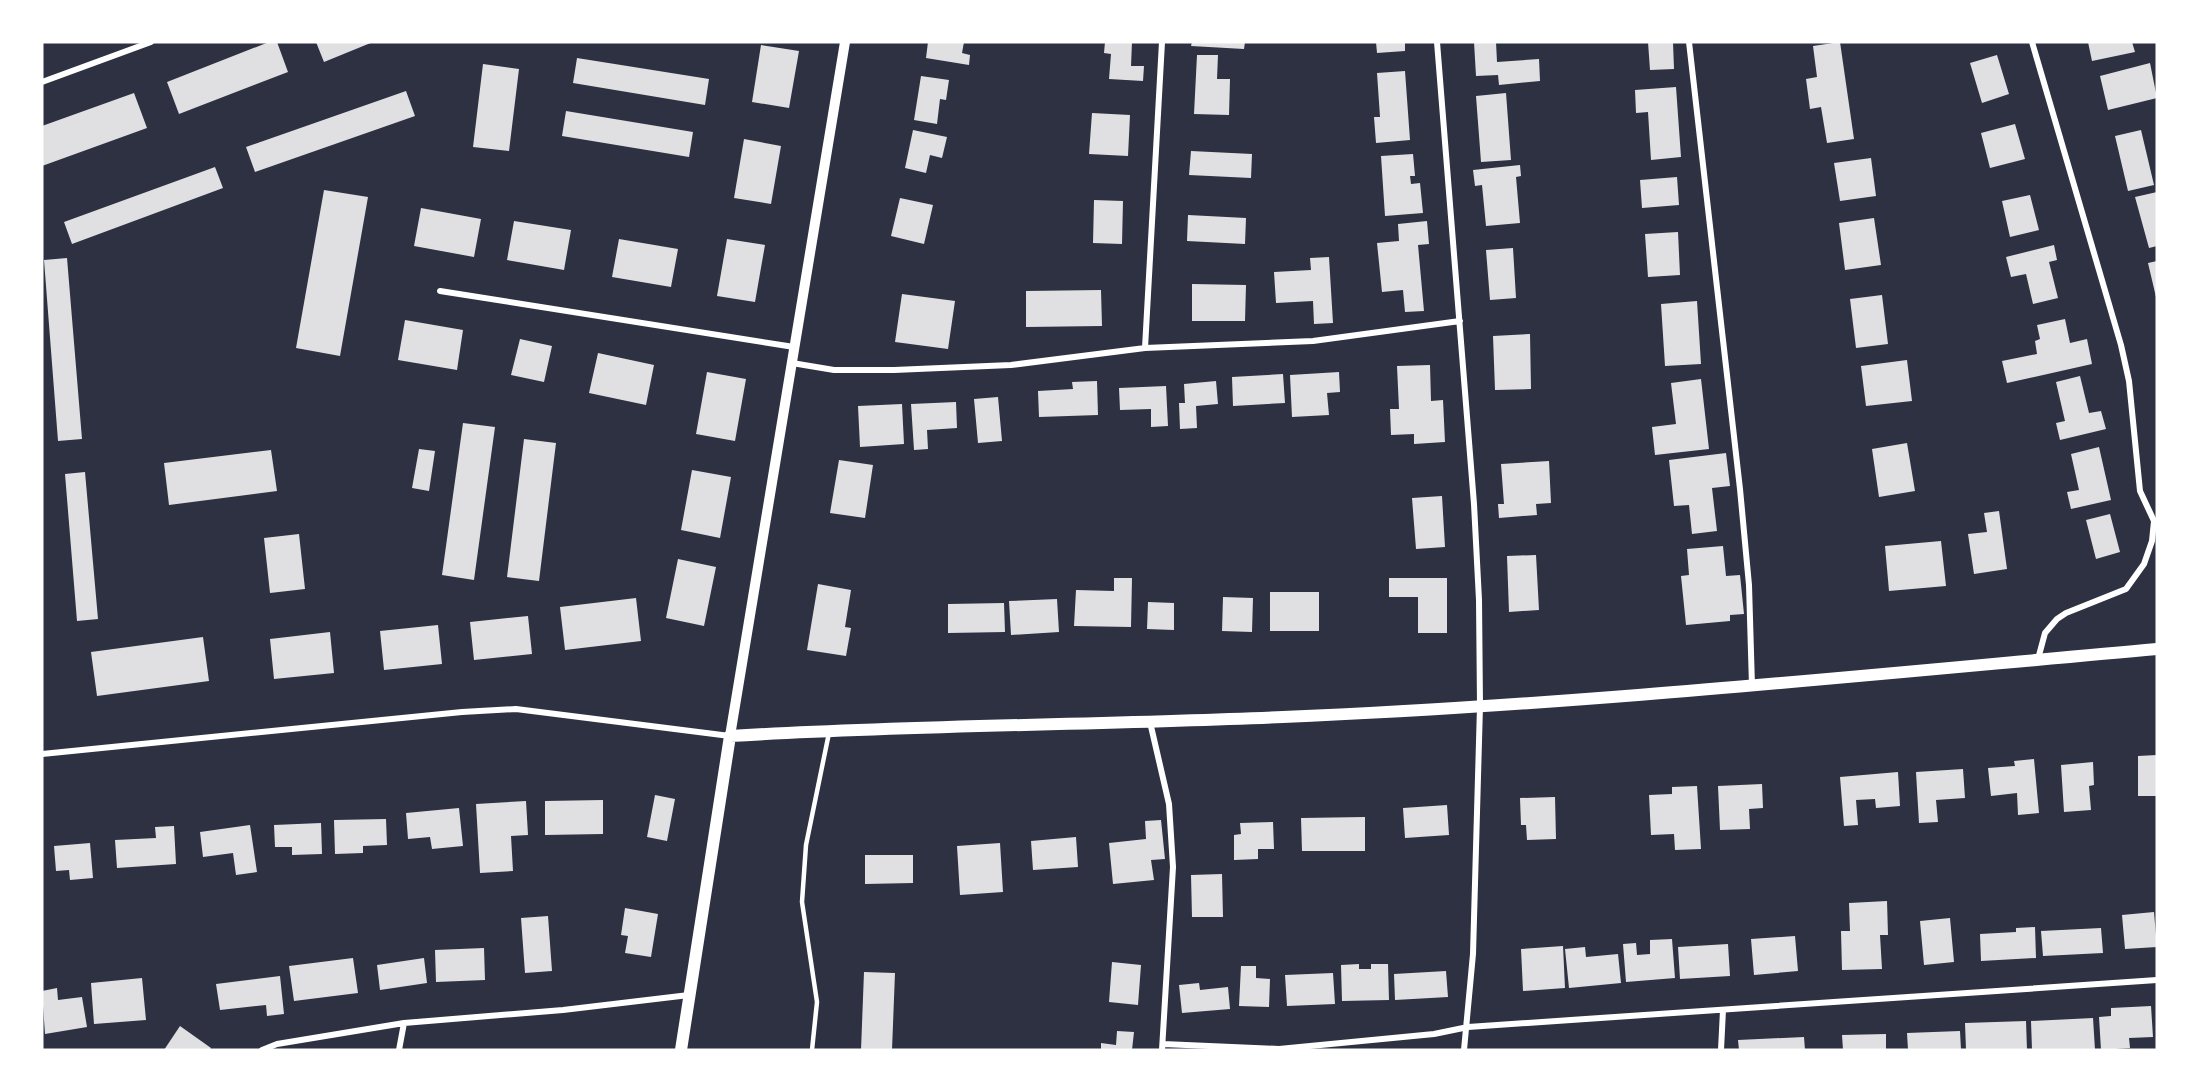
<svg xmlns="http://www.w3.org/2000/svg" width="2199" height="1092" font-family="Raleway,sans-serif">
<rect width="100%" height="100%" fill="#2d3142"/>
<path fill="#e0e0e3" d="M269,42H277L288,72L179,114L167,82Z
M316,42H373L324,62Z
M928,42H964L962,53L970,55L969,65L926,58Z
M1105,42H1132L1131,66H1144L1143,81L1109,79L1111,54L1104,53Z
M1192,42H1245L1244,49L1191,46Z
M1376,42H1405V51L1377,53Z
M1474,42H1496L1497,62L1539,59L1540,81L1499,85L1498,75L1476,76Z
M1648,42H1673L1674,69L1650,70Z
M1840,42L1854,139L1827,143L1821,107L1810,109L1806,79L1817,77L1813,46Z
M2088,42H2132L2135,52L2092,61Z
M761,45L799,51L789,108L752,102Z
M1197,55H1218L1217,79H1230L1229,115L1194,114Z
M1997,55L2009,94L1982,103L1970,63Z
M577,58L709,79L705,105L573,83Z
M2150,63L2157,98L2108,110L2100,76Z
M483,64L519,69L509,151L473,147Z
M1405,71L1410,140L1376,143L1374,117H1380L1377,73Z
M921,76L949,80L946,100L940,99L937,124L914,120Z
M1676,87L1681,157L1651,160L1648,112L1636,113L1635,90Z
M406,91L415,116L255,172L246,147Z
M134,93L147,128L42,166V126Z
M1506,93L1511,160L1481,162L1476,96Z
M566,111L693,132L689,157L562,136Z
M1092,113L1130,115L1128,156L1089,154Z
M2015,124L2025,159L1990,168L1981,133Z
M913,130L947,137L942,158L930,155L926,173L905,168Z
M2141,130L2154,185L2128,191L2115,136Z
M744,139L781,146L771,204L734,198Z
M1191,151L1252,154L1251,178L1189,175Z
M1413,154L1415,176H1410L1411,184L1420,183L1423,213L1385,216L1381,156Z
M1871,158L1876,196L1840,201L1834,163Z
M1520,165L1521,176L1516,177L1520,223L1486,226L1482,185L1475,186L1473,170Z
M215,167L223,188L72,244L64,222Z
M1677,177L1679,205L1642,208L1640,180Z
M324,190L368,197L340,356L296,348Z
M2157,192V246L2149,248L2135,197Z
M2030,195L2039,230L2010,237L2002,201Z
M900,198L933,205L924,244L891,236Z
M1094,200L1123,201L1122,244L1093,243Z
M421,208L481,219L474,257L414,246Z
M1188,215L1246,218L1245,244L1187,241Z
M1874,218L1881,265L1845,270L1839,223Z
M514,221L571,230L564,270L507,260Z
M1427,221L1429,244L1418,245L1424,311L1405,312L1403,290L1382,292L1377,243L1399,241L1398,224Z
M1678,232L1680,275L1648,277L1645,234Z
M619,239L678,249L671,287L612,277Z
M727,239L765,245L755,302L717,296Z
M2054,245L2057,260L2049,262L2058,298L2033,304L2026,274L2011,277L2006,257Z
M1513,248L1516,298L1490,300L1486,250Z
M1329,257L1333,323L1314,324L1313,301L1276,303L1274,272L1311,270L1310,258Z
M67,258L82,439L58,441L44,260Z
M2157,261V297H2156L2148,263Z
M1192,284L1246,285L1245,321H1192Z
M1101,290L1102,326L1026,327V291Z
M902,294L955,301L948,349L895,342Z
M1882,295L1888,344L1856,348L1850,299Z
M1697,301L1701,364L1665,366L1661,304Z
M2065,319L2070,343L2087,339L2092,364L2007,383L2002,361L2037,354L2035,341L2040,339L2037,325Z
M405,320L463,330L457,370L398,360Z
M1530,334L1531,389L1495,390L1493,336Z
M520,339L552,346L544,382L511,375Z
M598,353L654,365L646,405L589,393Z
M1907,360L1912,401L1866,406L1861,366Z
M1430,365L1431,401L1443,400L1445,442L1414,444V434L1391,435L1390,409H1399L1397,366Z
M707,372L746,379L735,441L696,434Z
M1339,372L1340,392L1327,393L1329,415L1292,417L1290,375Z
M1283,374L1285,403L1233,406L1232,377Z
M2080,376L2089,413L2101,411L2106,429L2060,440L2056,423L2065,421L2056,382Z
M1701,379L1709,449L1655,455L1652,427L1676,424L1671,383Z
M1097,381L1098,415L1039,417L1038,391L1073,389L1072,382Z
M1216,381L1218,404L1196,406L1197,428L1180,429L1179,403H1185L1184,384Z
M1166,386L1168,426L1151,427V409L1120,410L1119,388Z
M998,397L1002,441L978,443L974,399Z
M956,402L957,428L927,430L928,449L914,450L911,404Z
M902,404L904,444L860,447L858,406Z
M463,423L495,427L474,580L442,575Z
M524,439L556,443L539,581L507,577Z
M1907,443L1915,491L1879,497L1872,449Z
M2099,447L2111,500L2071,509L2067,492L2079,490L2071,454Z
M419,449L435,451L429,491L412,488Z
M271,450L277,491L169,505L164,463Z
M1726,453L1730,486L1712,488L1717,531L1692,534L1689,505L1674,506L1669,460Z
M839,460L873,465L865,518L830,513Z
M1549,461L1551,503L1536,504L1537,515L1499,518L1498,504H1504L1501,464Z
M692,470L731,477L720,538L681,530Z
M85,472L98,619L77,621L65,474Z
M1442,496L1445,547L1416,549L1412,498Z
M1999,511L2007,569L1974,574L1968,534L1987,532L1984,513Z
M2110,514L2120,552L2096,559L2086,520Z
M299,534L305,589L270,593L264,538Z
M1941,541L1946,586L1889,591L1885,546Z
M1723,546L1726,576L1740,575L1744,614L1730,615V621L1686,625L1681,576L1689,575L1687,549Z
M1536,555L1539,610L1509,612L1507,556Z
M678,559L716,567L704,626L666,618Z
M1114,578H1132L1131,627L1074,626L1076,590L1114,591Z
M1389,578H1447V633H1418V597H1389Z
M818,584L851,590L845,627L851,628L846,656L807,650Z
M1270,592H1319V631H1270Z
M1223,597L1253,598L1252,632L1222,631Z
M636,598L641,641L565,650L560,607Z
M1057,599L1059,632L1011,635L1009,601Z
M1148,602L1174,603V630L1147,629Z
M1004,603L1005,632L948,633V604Z
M528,616L532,654L474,660L470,622Z
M438,625L442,664L384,670L380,631Z
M330,632L334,673L274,679L270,639Z
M203,637L209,681L97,696L91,652Z
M2157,755V796H2138V756Z
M2034,759L2039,813L2018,815L2017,793L1991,796L1988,768L2015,766L2014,761Z
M2093,762L2094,785L2089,786L2091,810L2064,812L2061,765Z
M1963,769L1965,798L1936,800L1938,822L1919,823L1916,772Z
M1898,772L1900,806L1876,808L1875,799L1856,800L1858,825L1844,826L1840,777Z
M1762,784L1763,808L1749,809L1750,829L1720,830L1718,786Z
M1697,786L1701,849L1675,850L1674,834L1651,835L1649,795L1672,794V787Z
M655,795L675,799L667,841L647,837Z
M1555,797L1556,839L1527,840L1526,825H1521L1520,798Z
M603,800V834L545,835V801Z
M526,801L528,835L511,836L513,871L480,873L476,804Z
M1447,805L1449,835L1405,838L1403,808Z
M459,808L463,846L432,849L430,837L408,839L406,813Z
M1365,817V851H1302L1301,818Z
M386,819L387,845L363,846V853L335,854L334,820Z
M1161,820L1165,859L1151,860L1154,880L1113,884L1109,843L1146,839L1145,821Z
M1273,822L1274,849H1258V859L1234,860V835L1241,834L1240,823Z
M321,823L322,854L292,855V847H275L274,825Z
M250,825L257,872L236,875L233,853L203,857L200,832Z
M174,826L176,864L117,868L115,840L156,838L155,827Z
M1076,837L1078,867L1033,870L1031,841Z
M90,843L93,878L70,880L69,870L56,871L54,846Z
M1000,843L1003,892L960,895L957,846Z
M865,855H913V883L865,884Z
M1222,874L1223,917H1192L1191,875Z
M1887,901L1888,935H1880L1882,969L1842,970L1841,931H1850L1849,903Z
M625,908L658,914L651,957L625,953L628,936L621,935Z
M2154,912L2157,947L2125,949L2122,915Z
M548,916L552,971L525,973L521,918Z
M1950,918L1954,962L1924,965L1920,921Z
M2035,927L2036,958L1981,961L1980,934L2016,932V928Z
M2101,928L2103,953L2043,956L2041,931Z
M1795,936L1798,971L1754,975L1751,939Z
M1672,939L1675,978L1626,982L1623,944L1636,943L1637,955L1650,954V940Z
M1728,944L1730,976L1680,979L1678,947Z
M1563,946L1565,988L1523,991L1521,949Z
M1585,947L1586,957L1618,954L1621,983L1569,988L1565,949Z
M484,948L485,980L436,982L435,950Z
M353,958L358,993L294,1001L289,966Z
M424,958L427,983L380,990L377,965Z
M1112,962L1141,965L1138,1005L1109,1002Z
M1359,964V969H1371V964H1388L1389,1000L1342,1001L1341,965Z
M1241,966H1256V978L1270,979L1269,1007L1239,1006Z
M1446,971L1448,997L1395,1000L1394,974Z
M864,972L895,973L892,1050H861Z
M1333,973L1335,1004L1287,1006L1285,975Z
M280,976L284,1014L267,1016L266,1005L220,1010L216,984Z
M142,978L146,1020L94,1024L91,983Z
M1199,983L1200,990L1228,987L1230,1009L1182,1013L1179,985Z
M57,988L58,1000L82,997L87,1027L45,1034L42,991Z
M2151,1006L2153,1037L2129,1038L2130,1048L2101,1050L2099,1017L2111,1016V1008Z
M2093,1018L2095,1050H2032L2031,1021Z
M2026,1021L2027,1050H1966L1965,1023Z
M180,1026L211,1048L210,1050H164Z
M1117,1031L1134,1032L1132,1050H1101V1043L1116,1045Z
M1960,1031L1961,1050H1908L1907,1033Z
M1886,1034V1050H1843L1842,1035Z
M1804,1037L1805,1050H1739L1738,1040Z"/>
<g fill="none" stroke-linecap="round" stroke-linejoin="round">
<path stroke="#fff" stroke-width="4.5" d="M812,1050L817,1002L802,902L806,845L829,733"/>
<path stroke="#fff" stroke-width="6" d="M1437,42L1474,504L1479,600L1480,706L1473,954L1464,1050
M1689,42L1740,489L1749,585L1752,686
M2032,42L2121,345L2129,381L2140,491L2154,521L2152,541L2144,564L2126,589L2066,613L2057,619L2045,633L2038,659
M42,82L151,42
M440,291L794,347
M1145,348L1162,42
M792,363L834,370H894L1011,365L1145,348L1313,341L1460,321
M1150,722L1169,804L1173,867L1162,1050
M42,754L462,712L516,709L730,736
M1163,1044L1279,1049L1434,1034L1468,1027L2157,980
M262,1050L277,1044L404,1023L563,1010L689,995
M399,1050L404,1023
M1721,1050L1723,1010"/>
<path stroke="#fff" stroke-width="10" d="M730,736L845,42"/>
<path stroke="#fff" stroke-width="12" d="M681,1050L730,736C914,725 1099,725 1283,717C1575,705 1866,675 2157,649"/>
</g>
<rect width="2199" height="1092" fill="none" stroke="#ffffff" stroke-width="87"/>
</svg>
